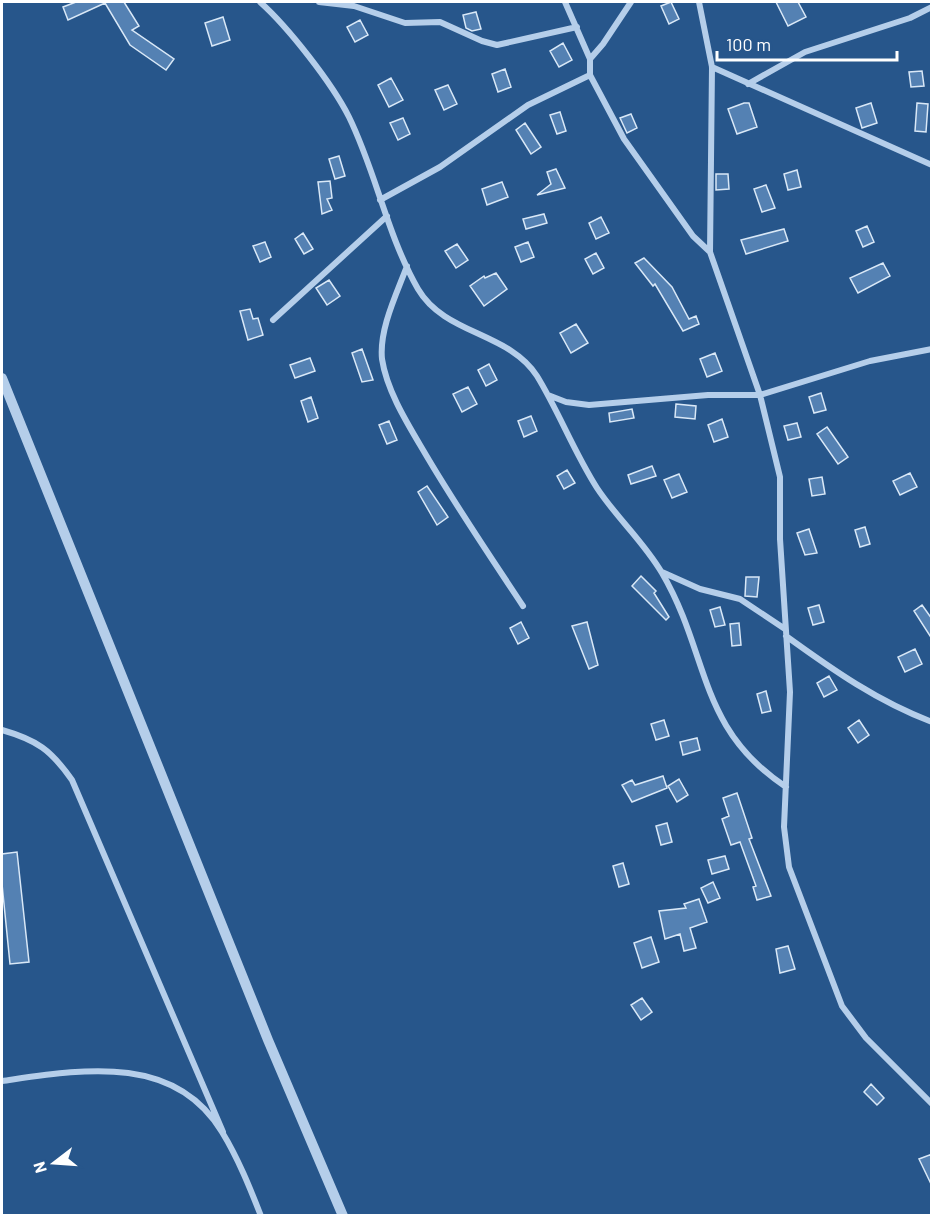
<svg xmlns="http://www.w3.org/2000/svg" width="933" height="1217" font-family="Barlow,sans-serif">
<rect width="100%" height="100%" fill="#27568b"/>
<path fill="#5481b3" stroke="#d9e8f7" stroke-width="1.5" d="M76,2H124L139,26L132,30L174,59L166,70L130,45L105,3L68,20L63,7Z
M671,2L679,19L669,24L661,6Z
M776,2H798L806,17L788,26Z
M476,12L481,29L472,31L466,28L463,15Z
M223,17L230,40L212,46L205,23Z
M360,20L368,35L355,42L347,27Z
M563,43L572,60L559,67L550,51Z
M505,69L511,87L498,92L492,74Z
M922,71L924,86L911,87L909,72Z
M391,78L403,100L389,107L378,85Z
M448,85L457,104L444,110L435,90Z
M744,103H749L757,127L737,134L728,109Z
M871,103L877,123L862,128L856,108Z
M917,103L928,104L926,132L915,131Z
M560,112L566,131L557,134L550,115Z
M631,114L637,128L627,133L620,118Z
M403,118L410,134L398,140L390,123Z
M525,123L541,147L531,154L516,130Z
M339,156L345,176L335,179L329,159Z
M556,169L565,188L537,195L551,184L547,172Z
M797,170L801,187L788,190L784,174Z
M716,174H728L729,189L716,190Z
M330,181L332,198L327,199L332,210L322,214L318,182Z
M502,182L508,197L487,205L482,189Z
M766,185L775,208L762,212L754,189Z
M544,214L547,223L526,229L523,219Z
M601,217L609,233L596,239L589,223Z
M867,226L874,242L863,247L856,231Z
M784,229L788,241L746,254L741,240Z
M303,233L313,249L304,254L295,239Z
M265,242L271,257L260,262L253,246Z
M528,242L534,257L521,262L515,247Z
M457,244L468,260L456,268L445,251Z
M596,253L604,268L593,274L585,259Z
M644,258L672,287L689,319L696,316L699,324L683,331L655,284L653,286L635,263Z
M883,263L890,276L858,293L850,278Z
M496,273L507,289L484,306L470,286L484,276L485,278Z
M329,280L340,296L327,305L316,288Z
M250,309L253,319L258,318L263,335L248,340L240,311Z
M576,324L588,343L571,353L560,333Z
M362,349L373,380L362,382L352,353Z
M715,353L722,371L707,377L700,359Z
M310,358L315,371L295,378L290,365Z
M489,364L497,380L486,386L478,370Z
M468,387L477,404L462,412L453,394Z
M821,393L826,410L814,413L809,397Z
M311,397L318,418L308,422L301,401Z
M676,404L696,406L695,419L675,417Z
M632,409L634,418L610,422L609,413Z
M531,416L537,431L524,437L518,421Z
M722,419L728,437L714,442L708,425Z
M389,421L397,440L387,444L379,425Z
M797,423L801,437L788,440L784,426Z
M827,427L848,457L838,464L817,434Z
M652,466L656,476L631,484L628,475Z
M567,470L575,483L564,489L557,476Z
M910,473L917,487L900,495L893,481Z
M679,474L687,492L672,498L664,480Z
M822,477L825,494L812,496L809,479Z
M427,486L448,517L437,525L418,492Z
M865,527L870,544L860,547L855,530Z
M809,529L817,553L805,555L797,533Z
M641,576L656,591L654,593L669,617L666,620L632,586Z
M746,577H759L757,597L745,596Z
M819,605L824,622L813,625L808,608Z
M922,605L932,619V639L914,611Z
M720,607L725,625L715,627L710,610Z
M521,622L529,638L518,644L510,628Z
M587,622L598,665L589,669L572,626Z
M739,623L741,645L732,646L730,624Z
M915,649L922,664L905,672L898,657Z
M829,676L837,690L824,697L817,683Z
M766,691L771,711L762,713L757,694Z
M664,720L669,736L656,740L651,724Z
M859,720L869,735L858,743L848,728Z
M697,738L700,750L683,755L680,742Z
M663,776L667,788L632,802L622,785L632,780L635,785Z
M679,779L688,795L677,802L668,786Z
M737,793L752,838L749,839L771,896L757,900L753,887L756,886L740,842L731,845L722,819L729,816L723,798Z
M667,823L672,842L661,845L656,826Z
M17,852L29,962L10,964L2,884V854Z
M725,856L729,869L712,874L708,860Z
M623,863L629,884L619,887L613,866Z
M713,882L720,898L708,903L701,888Z
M699,899L707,922L690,928L696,948L684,951L680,934L665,939L659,911L686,908L684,904Z
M651,937L659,962L642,968L634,943Z
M788,946L795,969L780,973L776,949Z
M642,998L652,1012L641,1020L631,1005Z
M871,1084L884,1098L877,1105L864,1092Z
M932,1154V1186L919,1159Z"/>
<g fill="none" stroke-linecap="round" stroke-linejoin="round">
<path stroke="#b5ceea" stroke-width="6" d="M260,2C288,27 332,83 349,117C376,172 387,235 418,289C445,335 509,332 537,376C559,412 574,452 597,488C616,517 644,542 662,573C710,655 697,728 786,787
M319,2L354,6L405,23L440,22L482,41L497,45L577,27
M565,2L590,59V75L624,139L693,236L710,252L760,395L780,477V539L790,692L784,827L789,867L842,1006L866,1038L932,1104
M699,2L712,67L710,252
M590,59L603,44L631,2
M712,67L932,165
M748,84L805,52L910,18L932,7
M380,200L440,167L528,105L590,75
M407,266C397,293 379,329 382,359C387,392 409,426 426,455C456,506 490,556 523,606
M273,320L387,216
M548,395L566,402L589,405L708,395H760L870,361L932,349
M662,572L700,589L740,599L785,629
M786,636C833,670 877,701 932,722
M2,730C37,740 51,750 72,780L223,1132
M2,1081C79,1070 174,1052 222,1132C238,1158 250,1188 261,1216"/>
<path stroke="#b5ceea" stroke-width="10" d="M2,378L268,1040L343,1216"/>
</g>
<rect width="933" height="1217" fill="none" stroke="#ffffff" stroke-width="6"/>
<g transform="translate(54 1163) rotate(253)" stroke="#27568b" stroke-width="4.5" paint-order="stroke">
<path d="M0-4.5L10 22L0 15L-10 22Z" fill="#ffffff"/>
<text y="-9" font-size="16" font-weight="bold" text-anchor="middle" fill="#ffffff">N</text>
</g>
<path d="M717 51v9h180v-9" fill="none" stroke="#ffffff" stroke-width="3"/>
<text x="726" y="51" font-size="18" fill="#ffffff" stroke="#27568b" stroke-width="4.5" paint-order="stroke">100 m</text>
</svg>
